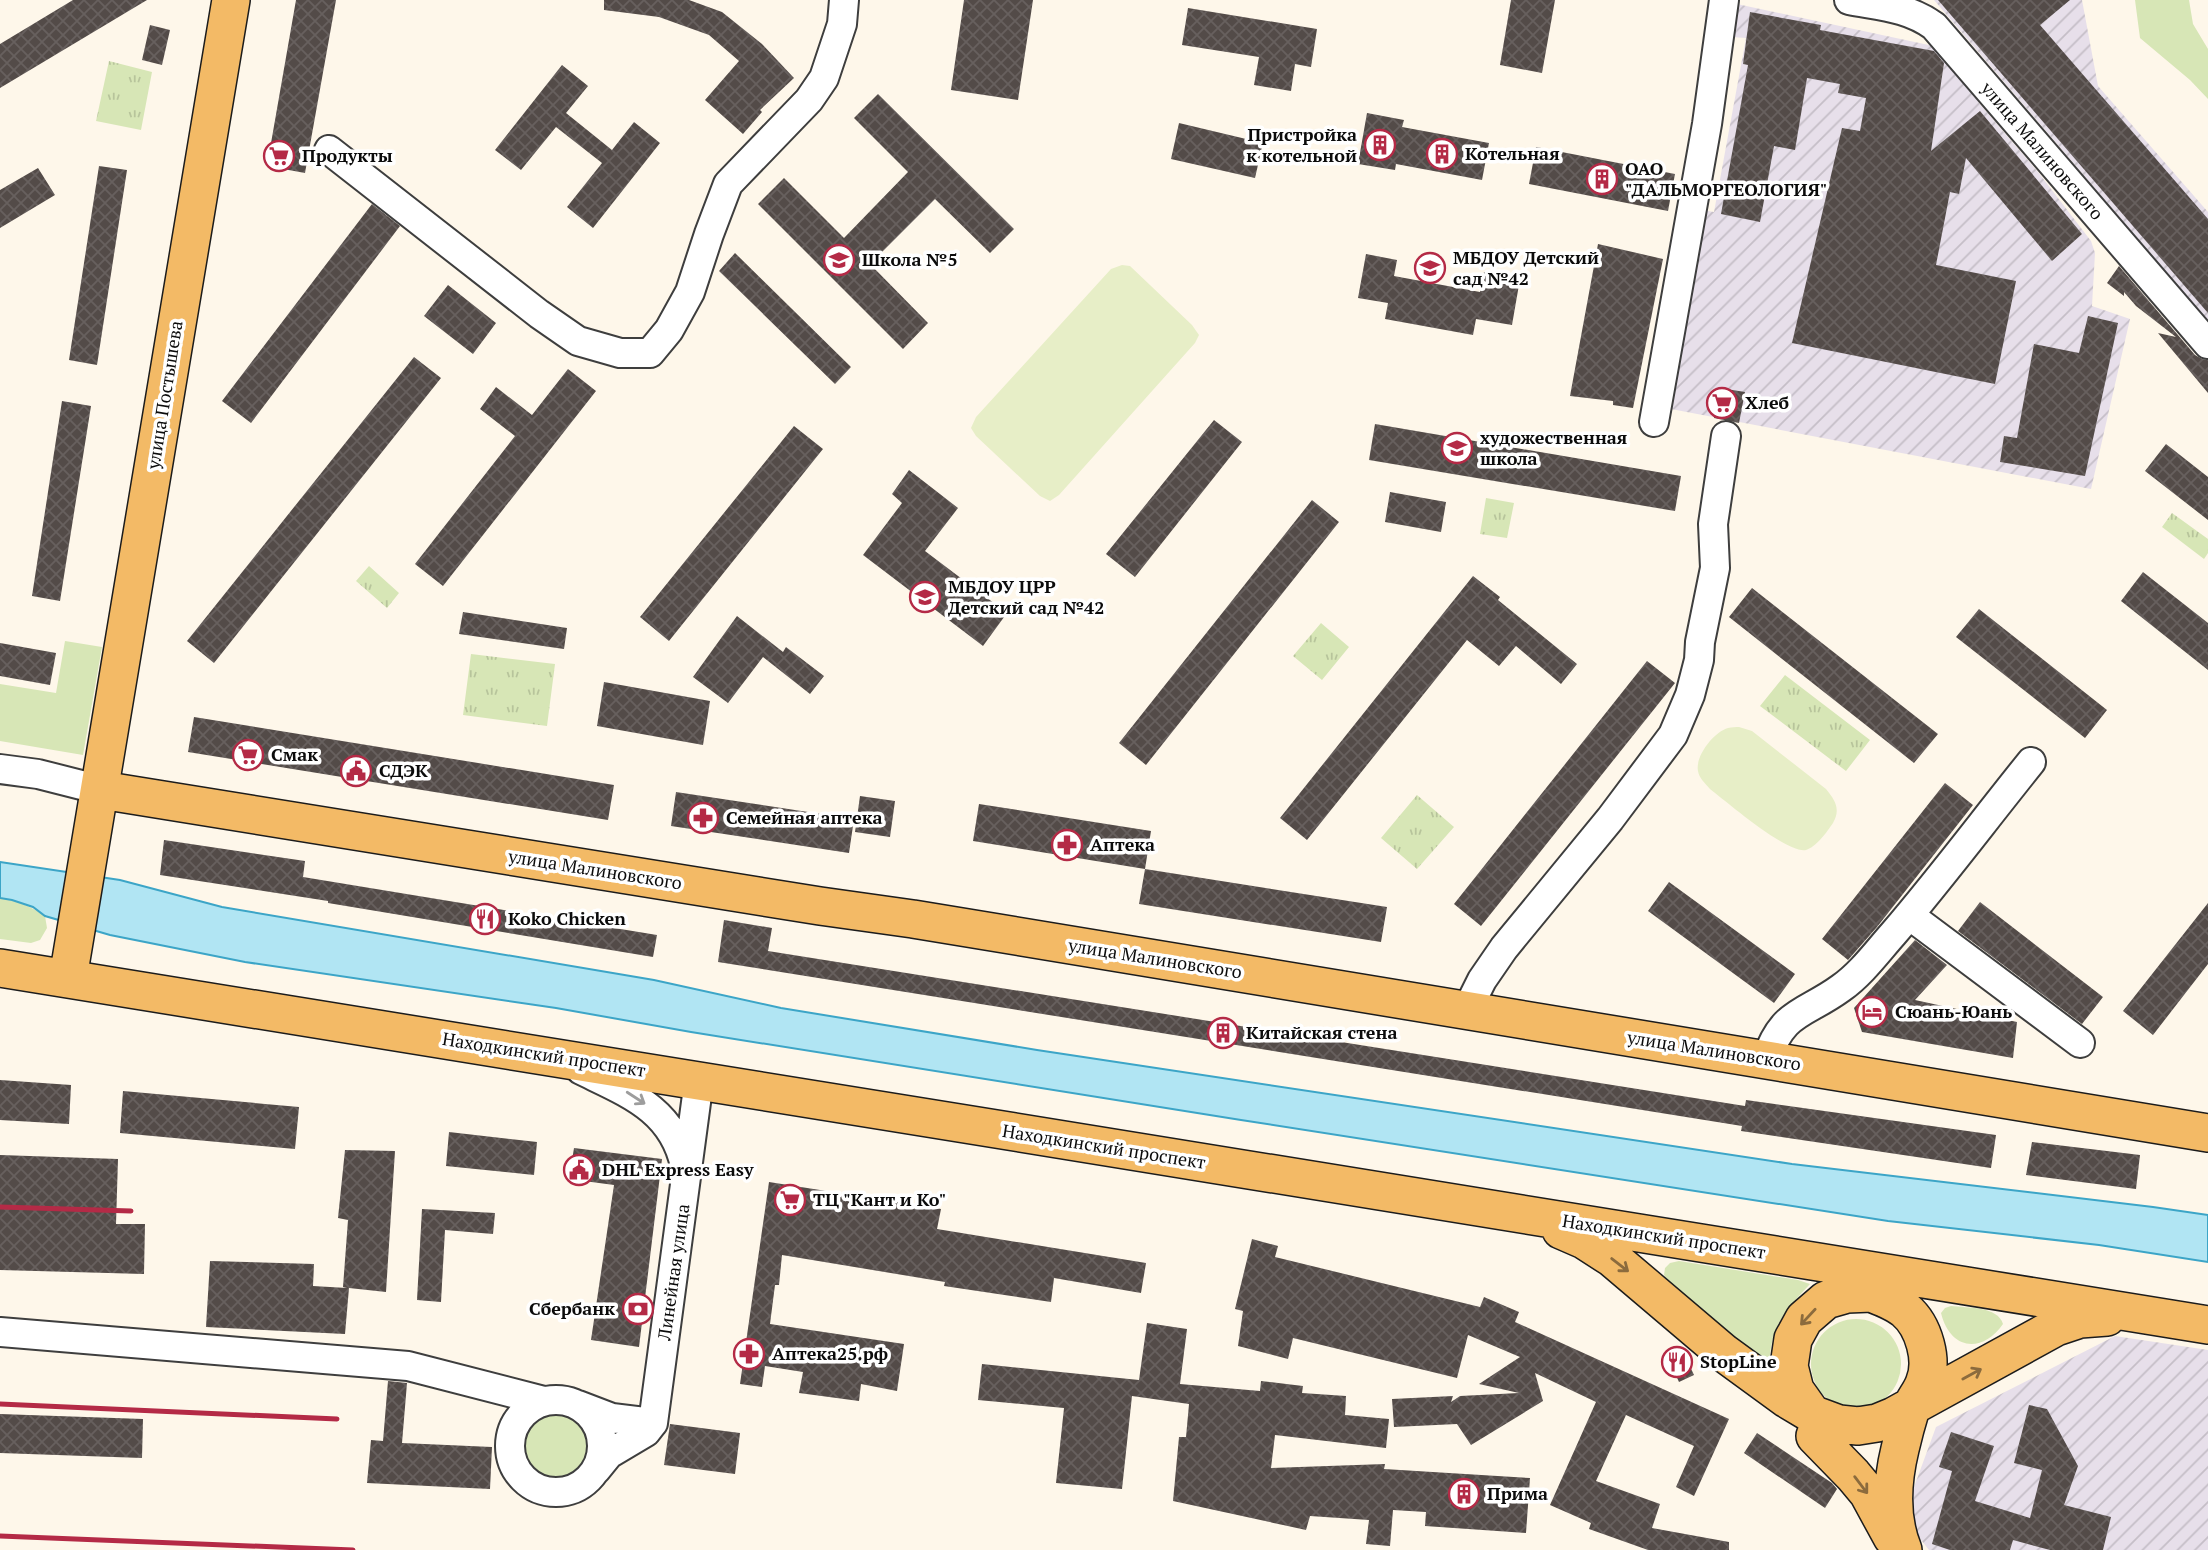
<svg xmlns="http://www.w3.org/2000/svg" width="2208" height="1550" font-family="'PT Serif',serif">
<defs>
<pattern id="industrial-furrows" width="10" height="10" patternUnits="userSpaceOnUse" patternTransform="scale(1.75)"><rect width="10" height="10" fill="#e7dfea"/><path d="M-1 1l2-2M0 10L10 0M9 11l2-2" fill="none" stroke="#c5bec7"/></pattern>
<pattern id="park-tufts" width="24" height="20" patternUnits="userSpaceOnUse" patternTransform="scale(1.75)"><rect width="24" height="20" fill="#d7e6b6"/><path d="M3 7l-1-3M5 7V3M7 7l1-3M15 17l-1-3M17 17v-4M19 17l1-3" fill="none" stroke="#b7c49b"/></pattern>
<pattern id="building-cross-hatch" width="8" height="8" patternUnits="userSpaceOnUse" patternTransform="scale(1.75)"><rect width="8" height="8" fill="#534b48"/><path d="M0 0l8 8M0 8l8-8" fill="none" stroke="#67605e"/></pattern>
</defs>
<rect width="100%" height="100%" fill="#fef7ea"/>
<path fill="url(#industrial-furrows)" d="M1934,0H2082L2098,86L2208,212V321Z
M1737,4L1938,47L1959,62L1979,103L2038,172L2091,241L2095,253L2092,306L2130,319L2091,489L1671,409L1669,398L1702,210L1714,212L1746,38L1731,37Z
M2115,1336L2208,1350V1550H1929L1903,1517L1936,1427Z"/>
<path fill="#d7e6b6" d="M2135,0H2189L2193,24L2208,49V99L2190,80L2140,38Z
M65,641L102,647L83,755L0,741V684L56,693Z
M0,898C17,901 31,906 45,916L47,928L40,940L31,943L0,939Z
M1679,1261L1798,1280L1810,1284C1783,1313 1770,1327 1769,1369L1754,1358L1669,1282L1664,1275L1665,1268L1670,1263Z
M1951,1306C1967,1308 1998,1306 2003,1324C1982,1354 1950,1350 1941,1313L1945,1308Z
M1811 1364a45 45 0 1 1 90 0a45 45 0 1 1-90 0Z
M519 1445a37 37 0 1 1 74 0a37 37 0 1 1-74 0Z"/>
<path fill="url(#park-tufts)" d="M109,61L152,72L141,130L96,121Z
M1486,498L1514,503L1507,538L1480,534Z
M2172,513L2208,539V553L2204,559L2162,527Z
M369,566L399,593L387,608L356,581Z
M1321,623L1349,647L1322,680L1293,656Z
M471,654L555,664L547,726L463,715Z
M1785,675L1870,740L1846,771L1760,706Z
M1417,795L1454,827L1417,869L1381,838Z"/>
<path fill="#e7eec7" d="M1122,265L1130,266L1192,325L1199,335L1195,343L1059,495L1050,501L1040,496L976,436L971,428L976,417L1111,269Z
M1739,727L1752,731L1826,789C1835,800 1841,809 1833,823C1827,832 1816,847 1806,850C1787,854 1727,802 1710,789C1705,783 1699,778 1698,771C1695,756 1714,732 1728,728C1732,727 1736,727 1739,727Z"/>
<path fill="#b1e5f3" stroke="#3ca5c7" stroke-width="2" d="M0,862L120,880L222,907L654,980L781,1008L1037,1050L1792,1164L2153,1207L2208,1215V1262L2099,1245L1888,1221L1241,1120L691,1032L556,1008L245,962L110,935L45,916L33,907L12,900L0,898Z"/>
<path fill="url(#building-cross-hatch)" d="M73,0H147L0,88V44Z
M296,0H336L305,173L267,166Z
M604,0H689L722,12L762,44L794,78L760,110L762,112L743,134L705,100L739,61L709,35L659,17L604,10Z
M964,0H1033L1018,100L951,90Z
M1511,0H1555L1542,73L1500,65Z
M1938,0H2070L2040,25L2208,219V313Z
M1188,8L1317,29L1311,67L1295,64L1291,91L1254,85L1259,57L1182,45Z
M1750,12L1821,25L1820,30L1934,51L1944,63L1931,151L1980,111L2082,234L2052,261L1966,158L1959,194L1950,192L1936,265L2016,281L1995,384L1792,343L1842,128L1860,131L1866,98L1838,93L1840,84L1807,78L1795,150L1774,146L1760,222L1721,214L1748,65L1743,64Z
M150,25L170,30L162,65L142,60Z
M562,65L588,86L566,113L612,150L634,122L660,143L593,228L567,207L602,163L556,127L521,170L495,150Z
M878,94L1014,229L990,253L935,199L870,264L928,323L903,349L758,204L784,178L844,238L908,172L854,118Z
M1367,113L1404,120L1402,127L1489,143L1482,180L1396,164L1395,170L1358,164Z
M1179,123L1263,143L1255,178L1171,159Z
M1536,147L1675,174L1668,211L1529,184Z
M99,166L127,170L97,365L69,360Z
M38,168L55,195L0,228V190Z
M372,204L400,226L251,423L222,401Z
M1598,244L1663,259L1633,408L1613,405V401L1570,396Z
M735,253L851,367L835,384L719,271Z
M1366,254L1397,260L1394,276L1480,292L1484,272L1520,279L1512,325L1476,319L1473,335L1385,319L1388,303L1358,298Z
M2119,266L2195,355L2202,359L2208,360V393L2158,333L2176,337L2136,306L2124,292V296L2107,283Z
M448,285L496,323L473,354L424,316Z
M2088,316L2118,323L2085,476L2000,462L2004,436L2017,438L2034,344L2079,353Z
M414,357L441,378L214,663L187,641Z
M568,369L596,391L443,586L415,564L515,436L480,409L496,387L532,415Z
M1720,388L1745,392L1739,423L1714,418Z
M62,401L91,406L60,601L32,596Z
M1214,420L1242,442L1135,577L1106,554Z
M1375,424L1681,476L1675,511L1369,460Z
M794,426L823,449L669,641L640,617Z
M2166,444L2208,477V520L2145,471Z
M909,470L958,508L925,551L1007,613L983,646L863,555L902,503L892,494Z
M1390,492L1446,502L1441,532L1385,522Z
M1312,500L1339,522L1146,765L1119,743Z
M2143,572L2208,623V670L2121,601Z
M1473,576L1500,597L1498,600L1577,664L1561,684L1516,646L1499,666L1467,640L1307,840L1280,818Z
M1752,588L1938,734L1914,763L1729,617Z
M1979,609L2107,710L2085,738L1956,637Z
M463,612L567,628L564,649L459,634Z
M737,616L783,652L786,647L824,676L810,694L763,657L728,703L693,677Z
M0,643L56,653L50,685L0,676Z
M1647,661L1675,683L1481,926L1454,904Z
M604,682L710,701L703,745L597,726Z
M194,717L614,785L608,820L188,752Z
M1945,783L1973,805L1877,927L1848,960L1822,939Z
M676,792L854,819L849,853L671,826Z
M860,796L895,801L890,837L855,832Z
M979,804L1151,831L1145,869L973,841Z
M164,840L305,861L303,877L657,935L653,957L328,903V901L160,875Z
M1145,869L1387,907L1381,942L1139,904Z
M1669,882L1795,974L1774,1003L1648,911Z
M1980,902L2103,997L2082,1024L1958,931Z
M2208,903V964L2153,1035L2123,1011Z
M724,920L772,928L768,951L1745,1106L1746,1100L1996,1135L1991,1168L1741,1131L1742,1126L718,962Z
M1915,940L1947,965L1915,1000L2017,1022L2013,1058L1862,1032L1854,1008Z
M0,1080L71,1085L69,1124L0,1120Z
M123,1091L299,1107L295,1149L120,1133Z
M449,1132L537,1142L534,1175L446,1166Z
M2032,1142L2140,1155L2136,1189L2026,1175Z
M574,1148L662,1159L639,1347L591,1340L614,1185L569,1179Z
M345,1150L395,1151L386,1292L349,1288L345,1334L206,1327L210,1261L314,1264L313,1286L347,1288L343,1287L348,1220L338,1218Z
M0,1155L118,1159L116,1224H145L144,1274L0,1270Z
M769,1182L941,1209L937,1229L1146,1263L1141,1293L1054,1278L1051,1302L944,1286L945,1282L782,1255L779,1285H775L770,1324L904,1344L897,1391L861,1384L859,1401L799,1393L803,1372L765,1366L762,1387L740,1384Z
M422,1209L495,1213L493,1234L445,1230L441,1302L417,1300Z
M1252,1239L1278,1246L1275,1257L1480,1307L1484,1297L1519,1312L1515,1322L1729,1419L1694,1496L1676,1487L1694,1446L1626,1415L1596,1481L1660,1504L1652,1528L1729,1542V1550H1648L1589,1529L1591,1523L1550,1505L1596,1402L1535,1373L1543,1401L1471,1445L1457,1424L1394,1427L1392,1399L1453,1396L1451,1402L1460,1396L1519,1393L1479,1384L1520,1357L1468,1335L1457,1378L1293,1338L1288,1359L1238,1346L1243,1311L1235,1309Z
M1147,1323L1187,1329L1180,1384L1260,1391L1261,1381L1303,1386L1302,1393L1346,1396L1345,1415L1389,1419L1386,1448L1275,1435L1271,1468L1385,1464L1384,1469L1530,1478L1526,1533L1425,1526L1426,1512L1393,1510L1390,1546L1366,1544L1369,1520L1310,1516L1306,1530L1173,1501L1179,1437H1186L1189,1404L1132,1396L1122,1489L1056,1483L1064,1408L978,1400L982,1364L1139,1380Z
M1682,1349L1694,1375L1679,1382L1667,1356Z
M388,1381L407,1383L402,1443L492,1447L490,1489L367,1483L371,1440L383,1441Z
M2029,1405L2047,1409L2078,1466L2064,1505L2111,1517L2103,1550H2050L2013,1540L2010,1550H1950L1932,1544L1952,1471L1939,1467L1951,1432L1994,1446L1975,1501L2030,1518L2042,1470L2014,1463Z
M0,1414L143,1419L142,1458L0,1453Z
M670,1424L740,1433L735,1474L664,1465Z
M1757,1433L1832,1483L1837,1489L1825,1508L1744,1453Z"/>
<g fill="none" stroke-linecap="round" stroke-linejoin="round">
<g stroke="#3e3e3e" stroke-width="32">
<path id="minor" d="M1849,0C1880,6 1908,7 1934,26L2208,344
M329,150L539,314L578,341L620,353H650L669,330L690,292L709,234L728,184L809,100L824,78L842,24L844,0
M1654,422L1707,124L1724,0
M0,769L38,774L101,790
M1909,915L2080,1043
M1467,1010L1482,980L1504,948L1610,819L1673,735L1690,695L1699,660L1700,642L1715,568L1713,524L1726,436
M1766,1060C1783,1010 1804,1015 1841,988C1861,974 1877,952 1893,934C1941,878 1985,819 2031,762
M581,1070C628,1093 673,1109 685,1166
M0,1332L408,1366L544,1401
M510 1446a46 46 0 1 1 92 0a46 46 0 1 1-92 0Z
M578,1405L612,1418L653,1423
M653,1423L699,1080
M596,1470L609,1454L646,1432L653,1423"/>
</g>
<g stroke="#1c1c1c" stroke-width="40">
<path id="major" d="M101,790L820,906L913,919L2208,1133
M0,968L2208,1325
M68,978C125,653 174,326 231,0
M1561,1230L1584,1240L1612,1258L1724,1353L1787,1399L1812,1414L1839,1424L1858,1426L1877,1423L1894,1416L2056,1327L2080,1319L2107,1317
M1841,1282C1862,1291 1887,1296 1905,1310C1924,1326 1934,1361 1924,1384C1921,1392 1915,1399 1911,1408C1907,1421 1903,1436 1900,1449C1892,1482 1890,1518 1903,1550
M1815,1436L1853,1475L1868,1493L1892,1537
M1833,1453L1812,1414L1795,1390L1789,1366L1793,1339L1804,1319L1826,1300L1847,1294L1872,1293"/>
</g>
<use href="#minor" stroke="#fff" stroke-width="28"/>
<use href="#major" stroke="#f3ba66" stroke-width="37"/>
<path stroke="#b42a46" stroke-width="5" d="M0,1207L131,1211
M0,1404L337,1419
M0,1536L353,1550"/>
</g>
<defs><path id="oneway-shaft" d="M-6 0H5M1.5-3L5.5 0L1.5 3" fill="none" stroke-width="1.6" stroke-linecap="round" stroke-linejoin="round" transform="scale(1.75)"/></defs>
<use stroke="#9d9d9d" href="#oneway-shaft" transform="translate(636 1098) rotate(33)"/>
<g stroke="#8b6b3d">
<use href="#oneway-shaft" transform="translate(1620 1265) rotate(38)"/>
<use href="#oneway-shaft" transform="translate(1808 1317) rotate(133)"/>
<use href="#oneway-shaft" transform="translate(1972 1374) rotate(-29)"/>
<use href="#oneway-shaft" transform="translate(1861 1485) rotate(53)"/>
</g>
<defs>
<g id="building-ring" transform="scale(1.575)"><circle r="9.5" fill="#fff" stroke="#b42a46" stroke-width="1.5"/><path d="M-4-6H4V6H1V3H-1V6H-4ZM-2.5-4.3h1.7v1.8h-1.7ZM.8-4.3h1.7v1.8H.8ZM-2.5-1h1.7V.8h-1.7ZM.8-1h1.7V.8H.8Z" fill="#b42a46"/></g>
<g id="supermarket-ring" transform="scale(1.575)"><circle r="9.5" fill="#fff" stroke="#b42a46" stroke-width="1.5"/><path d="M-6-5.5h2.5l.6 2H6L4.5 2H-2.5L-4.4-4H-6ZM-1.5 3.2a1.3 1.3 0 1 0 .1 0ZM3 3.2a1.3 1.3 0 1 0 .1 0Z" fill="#b42a46"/></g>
<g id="school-ring" transform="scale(1.575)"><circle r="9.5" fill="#fff" stroke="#b42a46" stroke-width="1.5"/><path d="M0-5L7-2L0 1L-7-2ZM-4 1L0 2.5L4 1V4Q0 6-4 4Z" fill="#b42a46"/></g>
<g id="civic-ring" transform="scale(1.575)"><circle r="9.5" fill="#fff" stroke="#b42a46" stroke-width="1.5"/><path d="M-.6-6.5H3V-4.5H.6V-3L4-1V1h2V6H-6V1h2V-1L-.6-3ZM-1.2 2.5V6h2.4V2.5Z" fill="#b42a46"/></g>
<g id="pharmacy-ring" transform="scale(1.575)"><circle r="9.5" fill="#fff" stroke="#b42a46" stroke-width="1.5"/><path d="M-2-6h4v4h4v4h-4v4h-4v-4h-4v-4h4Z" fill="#b42a46"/></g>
<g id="restaurant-ring" transform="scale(1.575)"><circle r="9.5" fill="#fff" stroke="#b42a46" stroke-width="1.5"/><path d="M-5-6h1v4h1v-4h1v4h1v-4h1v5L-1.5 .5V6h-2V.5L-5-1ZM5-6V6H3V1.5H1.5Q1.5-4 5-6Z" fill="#b42a46"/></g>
<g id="hotel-ring" transform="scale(1.575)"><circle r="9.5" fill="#fff" stroke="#b42a46" stroke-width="1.5"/><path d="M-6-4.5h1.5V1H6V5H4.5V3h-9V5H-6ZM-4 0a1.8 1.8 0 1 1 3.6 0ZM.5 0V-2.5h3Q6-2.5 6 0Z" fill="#b42a46"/></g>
<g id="bank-ring" transform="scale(1.575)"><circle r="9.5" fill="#fff" stroke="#b42a46" stroke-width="1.5"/><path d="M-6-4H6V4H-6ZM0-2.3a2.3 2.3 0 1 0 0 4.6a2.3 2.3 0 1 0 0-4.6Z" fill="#b42a46"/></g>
</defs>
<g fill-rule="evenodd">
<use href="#building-ring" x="1380" y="145"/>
<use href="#building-ring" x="1442" y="154"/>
<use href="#supermarket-ring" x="279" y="156"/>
<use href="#building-ring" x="1602" y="179"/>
<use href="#school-ring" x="839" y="260"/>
<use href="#school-ring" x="1430" y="268"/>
<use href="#supermarket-ring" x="1722" y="403"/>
<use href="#school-ring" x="1457" y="448"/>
<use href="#school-ring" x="925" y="597"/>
<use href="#supermarket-ring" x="248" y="755"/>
<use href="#civic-ring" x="356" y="771"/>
<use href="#pharmacy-ring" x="703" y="818"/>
<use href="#pharmacy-ring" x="1067" y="845"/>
<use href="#restaurant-ring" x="485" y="919"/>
<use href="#hotel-ring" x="1872" y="1012"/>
<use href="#building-ring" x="1223" y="1033"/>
<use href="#civic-ring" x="579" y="1170"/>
<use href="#supermarket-ring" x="790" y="1200"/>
<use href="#bank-ring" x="638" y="1309"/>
<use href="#pharmacy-ring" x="749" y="1354"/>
<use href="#restaurant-ring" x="1677" y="1362"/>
<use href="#building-ring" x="1464" y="1494"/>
</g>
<g text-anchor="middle" stroke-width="7" stroke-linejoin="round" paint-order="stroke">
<g font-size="18" font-weight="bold" fill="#0b0b0b" stroke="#fff" text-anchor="start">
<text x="1357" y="141" text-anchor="end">Пристройка<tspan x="1357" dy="21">к котельной</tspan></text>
<text x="1465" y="160">Котельная</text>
<text x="302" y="162">Продукты</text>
<text x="1625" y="175">ОАО<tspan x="1625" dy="21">"ДАЛЬМОРГЕОЛОГИЯ"</tspan></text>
<text x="1453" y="264">МБДОУ Детский<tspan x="1453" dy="21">сад №42</tspan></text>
<text x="862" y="266">Школа №5</text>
<text x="1745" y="409">Хлеб</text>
<text x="1480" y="444">художественная<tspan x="1480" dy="21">школа</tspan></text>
<text x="948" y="593">МБДОУ ЦРР<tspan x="948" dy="21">Детский сад №42</tspan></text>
<text x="271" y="761">Смак</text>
<text x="379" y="777">СДЭК</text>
<text x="726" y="824">Семейная аптека</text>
<text x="1090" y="851">Аптека</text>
<text x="508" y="925">Koko Chicken</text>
<text x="1895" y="1018">Сюань-Юань</text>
<text x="1246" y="1039">Китайская стена</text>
<text x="602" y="1176">DHL Express Easy</text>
<text x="813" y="1206">ТЦ "Кант и Ко"</text>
<text x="615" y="1315" text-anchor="end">Сбербанк</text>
<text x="772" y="1360">Аптека25.рф</text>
<text x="1700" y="1368">StopLine</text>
<text x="1487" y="1500">Прима</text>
</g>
<g font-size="18" fill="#0b0b0b" stroke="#fff">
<text transform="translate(2042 151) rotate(49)" y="6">улица Малиновского</text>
<text transform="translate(165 395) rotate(-81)" y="6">улица Постышева</text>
<text transform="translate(595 870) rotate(9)" y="6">улица Малиновского</text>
<text transform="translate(1155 959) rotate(9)" y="6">улица Малиновского</text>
<text transform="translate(1714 1051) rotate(9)" y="6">улица Малиновского</text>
<text transform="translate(544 1055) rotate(9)" y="6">Находкинский проспект</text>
<text transform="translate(1104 1147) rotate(9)" y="6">Находкинский проспект</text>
<text transform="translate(1664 1237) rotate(9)" y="6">Находкинский проспект</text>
<text transform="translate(674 1272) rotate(-82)" y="6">Линейная улица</text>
</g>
</g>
</svg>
